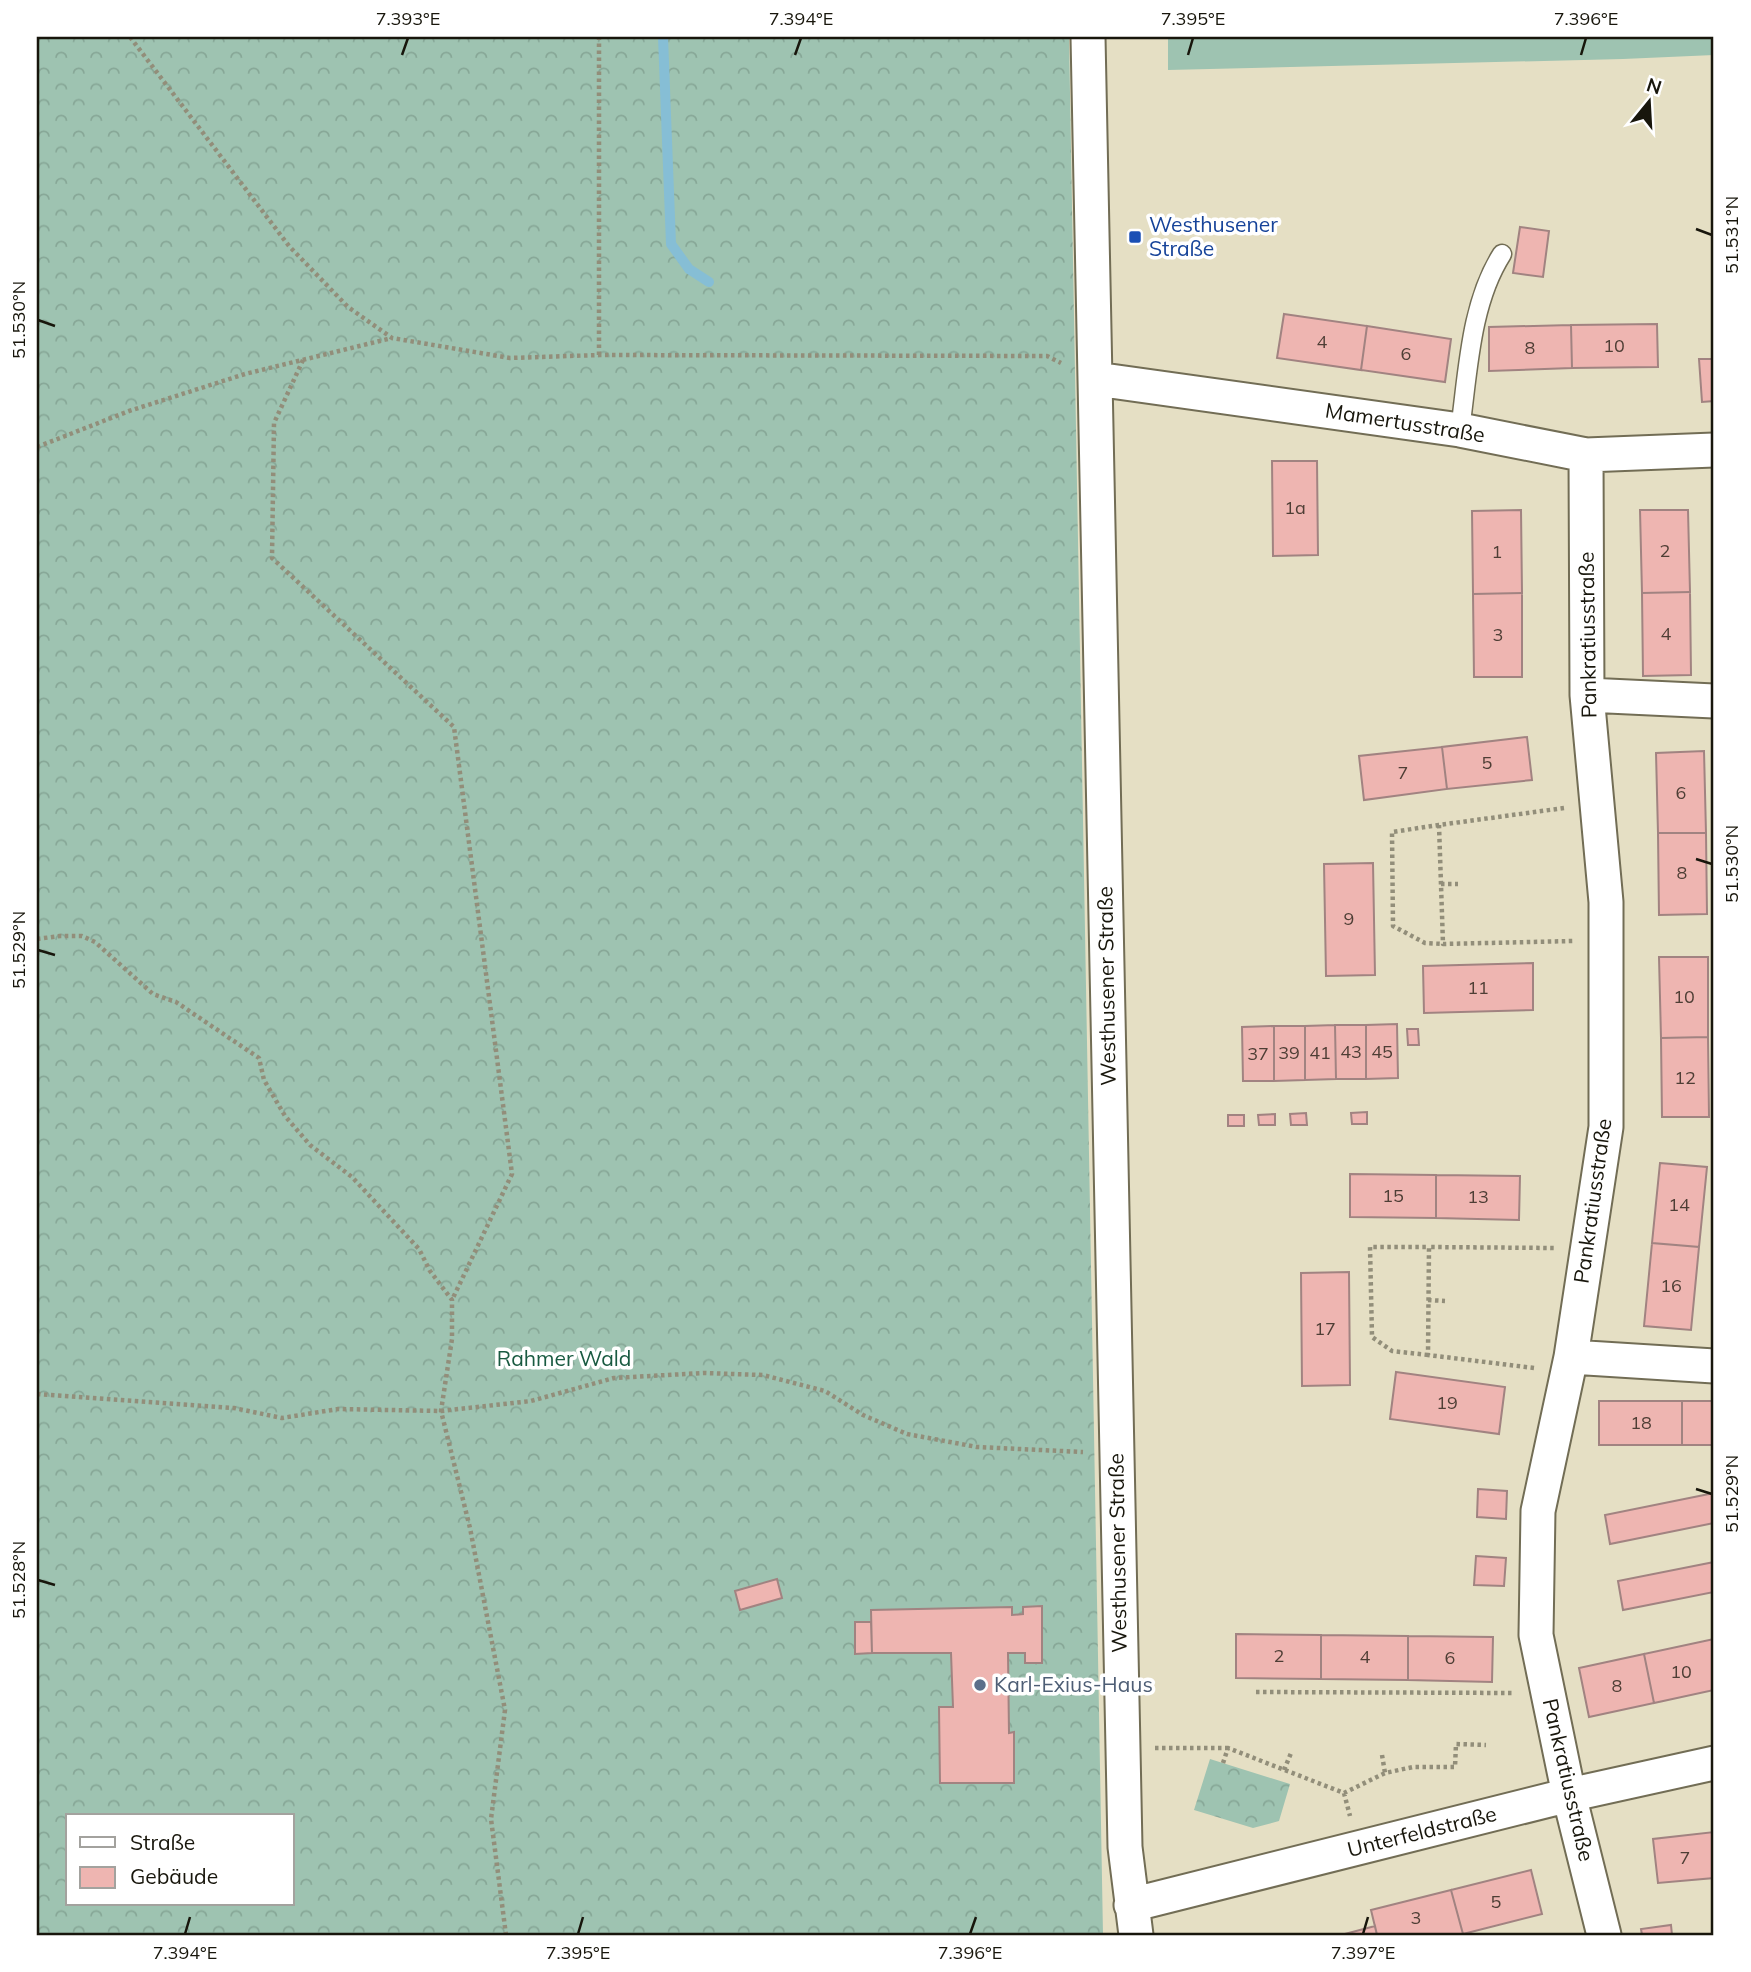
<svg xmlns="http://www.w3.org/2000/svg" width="1751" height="1972" font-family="Mulish,sans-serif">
<defs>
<pattern id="forest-crowns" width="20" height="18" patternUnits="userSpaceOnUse" patternTransform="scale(1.75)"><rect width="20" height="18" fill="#9ec3b1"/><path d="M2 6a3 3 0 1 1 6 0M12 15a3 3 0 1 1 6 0" fill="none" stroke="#87a797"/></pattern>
</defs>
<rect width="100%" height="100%" fill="#e5dfc4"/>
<path fill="url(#forest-crowns)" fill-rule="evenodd" d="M37,37H1069L1103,1935H37ZM68,1816H292V1904H68Z
M1210,1759L1290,1784L1279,1821L1253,1828L1194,1810Z"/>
<path fill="#9ec3b1" d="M1168,37H1714V55L1623,59L1168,70Z"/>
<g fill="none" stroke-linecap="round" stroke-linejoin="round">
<path stroke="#86bed5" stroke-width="10" d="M663,37L671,244L689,269L709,282"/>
</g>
<path fill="#eeb5b1" stroke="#a18381" stroke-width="2" d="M1520,227L1549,231L1543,277L1513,273Z
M1284,314L1367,326L1361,370L1277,358Z
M1657,324L1658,367L1572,368L1571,325Z
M1571,325L1572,368L1489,371V327Z
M1367,326L1451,339L1445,382L1361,370Z
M1699,359H1714V401L1702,402Z
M1272,461H1317L1318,555L1273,556Z
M1521,510L1522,593L1473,594L1472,511Z
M1640,510H1688L1690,592L1642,593Z
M1690,592L1691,675L1643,676L1642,593Z
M1522,593V677H1474L1473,594Z
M1527,737L1532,780L1447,789L1442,747Z
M1442,747L1447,789L1364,800L1359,756Z
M1704,751L1706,833H1658L1656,753Z
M1658,833H1706L1707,914L1659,915Z
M1373,863L1375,975L1326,976L1324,864Z
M1659,957H1708V1037L1661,1038Z
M1533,963V1010L1424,1013L1423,966Z
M1397,1024L1398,1078L1366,1079V1025Z
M1335,1025H1366V1079H1336Z
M1335,1025L1336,1079L1305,1080V1026Z
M1274,1026H1305V1080L1274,1081Z
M1274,1026V1081H1243L1242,1027Z
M1407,1029H1418L1419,1045H1408Z
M1708,1037L1709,1117H1662L1661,1038Z
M1367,1112V1124H1352L1351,1113Z
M1306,1113L1307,1125H1291L1290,1114Z
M1275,1114V1125H1259L1258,1115Z
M1228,1115H1244V1126H1228Z
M1660,1163L1707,1167L1699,1247L1652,1243Z
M1350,1174L1436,1175V1218L1350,1217Z
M1436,1175L1520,1176L1519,1220L1436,1218Z
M1652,1243L1699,1247L1691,1330L1644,1326Z
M1349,1272L1350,1385L1302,1386L1301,1273Z
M1396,1372L1505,1387L1499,1434L1390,1419Z
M1599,1401H1682V1445H1599Z
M1682,1401H1714V1445H1682Z
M1478,1489L1507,1491L1506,1519L1477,1517Z
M1714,1493V1523L1610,1544L1605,1515Z
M1476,1556L1506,1558L1504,1586L1474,1585Z
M1714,1562V1592L1623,1610L1618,1581Z
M777,1579L782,1598L740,1610L735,1591Z
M1042,1606V1663H1025V1653H1008L1009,1733L1014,1732V1783H940L939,1707H953L951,1653H872L871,1610L1012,1607V1615L1023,1614V1607Z
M855,1622H871L872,1653L855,1654Z
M1236,1634L1321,1635V1679L1236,1678Z
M1321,1635L1408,1636V1680L1321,1679Z
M1408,1636L1493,1637L1492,1682L1408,1680Z
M1714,1639V1690L1654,1703L1644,1654Z
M1644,1654L1654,1703L1589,1717L1579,1668Z
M1714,1832V1878L1658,1883L1653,1839Z
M1531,1870L1542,1914L1463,1934L1451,1890Z
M1451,1890L1463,1934L1377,1935L1371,1910Z
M1671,1925L1672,1935H1642L1641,1929Z
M1375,1926L1377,1935H1341Z"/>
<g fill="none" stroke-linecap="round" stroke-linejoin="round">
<g stroke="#726d55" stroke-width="21">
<path id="service" d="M1460,430C1468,373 1470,304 1502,254"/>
</g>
<g stroke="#726d55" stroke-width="37">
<path id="minor" d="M1088,37L1125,1847L1136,1935
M1096,379L1460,430L1586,455L1714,450
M1586,455L1587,695L1606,902V1127L1571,1357L1538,1511L1536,1635L1569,1795L1604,1935
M1587,695L1714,701
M1571,1357L1714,1366
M1131,1905L1569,1795L1714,1763"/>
</g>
<path stroke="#928e7a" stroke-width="4.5" stroke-dasharray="3.5 3.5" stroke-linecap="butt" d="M130,37L289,246L348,307L392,338L510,358L599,355L1047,356L1061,363
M599,355V37
M303,360L274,423L272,558L454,727L512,1174L452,1300
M37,447L129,411L245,374L392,338
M1564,808L1439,825L1443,944L1574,941
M1439,825L1392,832L1393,926L1425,943L1443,944
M1441,884H1458
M37,939L60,936H82L95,942L153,994L176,1002L259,1058L264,1080L285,1116L310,1145L352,1177L419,1249L430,1271L452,1300V1339L441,1411L470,1528L505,1710L491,1819L506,1935
M1428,1300L1445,1301
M1428,1355L1392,1351L1372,1337L1370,1247H1429
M1534,1368L1428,1355L1429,1247L1555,1248
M37,1394L234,1408L282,1418L338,1409L441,1411L531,1401L614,1378L703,1373L763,1375L825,1391L863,1415L907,1434L977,1447L1083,1452
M1256,1692L1514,1693
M1155,1748H1228
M1382,1755L1385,1773
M1223,1763L1228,1748L1344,1793L1385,1773L1413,1767H1455L1456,1744L1486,1745
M1284,1770L1291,1753
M1344,1793L1350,1816"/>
<use href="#service" stroke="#fff" stroke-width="18"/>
<use href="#minor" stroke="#fff" stroke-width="33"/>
</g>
<path fill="none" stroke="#18160c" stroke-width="2.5" d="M402,55L408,38M795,55L801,38M1188,55L1193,38M1581,55L1586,38M1696,229L1712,235M38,320L55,326M1696,859L1712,864M38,950L55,955M1696,1489L1712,1494M38,1580L55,1585M185,1934L190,1917M578,1934L583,1917M970,1934L976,1917M1363,1934L1368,1917"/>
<rect fill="#1a4fb4" stroke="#fff" stroke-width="2.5" x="1128" y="230" width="14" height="14" rx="3.5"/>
<circle fill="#5c6f8a" stroke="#fff" stroke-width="2.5" cx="980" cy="1685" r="7"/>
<g text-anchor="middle" stroke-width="7" stroke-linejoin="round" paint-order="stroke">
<g font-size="18" fill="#4e3e35">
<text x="1322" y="348">4</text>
<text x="1614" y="352">10</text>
<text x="1530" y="354">8</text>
<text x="1406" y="360">6</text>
<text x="1295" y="514">1a</text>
<text x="1665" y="557">2</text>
<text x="1497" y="558">1</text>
<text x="1666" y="640">4</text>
<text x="1498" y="641">3</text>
<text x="1487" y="769">5</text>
<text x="1403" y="779">7</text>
<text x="1681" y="799">6</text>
<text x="1682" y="879">8</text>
<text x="1349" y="925">9</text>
<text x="1478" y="994">11</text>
<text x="1684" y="1003">10</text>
<text x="1351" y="1058">43</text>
<text x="1382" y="1058">45</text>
<text x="1289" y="1059">39</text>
<text x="1320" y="1059">41</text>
<text x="1258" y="1060">37</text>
<text x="1685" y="1084">12</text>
<text x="1393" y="1202">15</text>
<text x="1478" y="1203">13</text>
<text x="1679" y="1211">14</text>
<text x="1671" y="1292">16</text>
<text x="1325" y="1335">17</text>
<text x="1447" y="1409">19</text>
<text x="1641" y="1429">18</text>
<text x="1279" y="1662">2</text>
<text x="1365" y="1663">4</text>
<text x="1450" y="1664">6</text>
<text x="1681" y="1678">10</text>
<text x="1617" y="1692">8</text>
<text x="1685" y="1864">7</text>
<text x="1496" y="1908">5</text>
<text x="1416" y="1924">3</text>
</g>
<g font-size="21" fill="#164399" stroke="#fff" text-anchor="start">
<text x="1149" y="232">Westhusener<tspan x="1149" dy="24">Straße</tspan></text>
</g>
<g font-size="21" fill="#18160c" stroke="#fff">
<text transform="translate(1405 423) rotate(9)" y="7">Mamertusstraße</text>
<text transform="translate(1588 635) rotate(-91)" y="7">Pankratiusstraße</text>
<text transform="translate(1107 986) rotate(-91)" y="7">Westhusener Straße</text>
<text transform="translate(1593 1201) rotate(-82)" y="7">Pankratiusstraße</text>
<text transform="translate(1118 1553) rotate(-91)" y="7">Westhusener Straße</text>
<text transform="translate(1568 1780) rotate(77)" y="7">Pankratiusstraße</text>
<text transform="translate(1422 1832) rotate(-14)" y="7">Unterfeldstraße</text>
</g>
<g font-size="21" fill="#195a41" stroke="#fff">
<text x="564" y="1366">Rahmer Wald</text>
</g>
<g font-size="21" fill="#4e5e75" stroke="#fff" text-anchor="start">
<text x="994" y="1692">Karl-Exius-Haus</text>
</g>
</g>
<rect width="1751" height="1972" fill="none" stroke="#ffffff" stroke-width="77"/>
<rect x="66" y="1814" width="228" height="91" fill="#ffffff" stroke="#a3a29e" stroke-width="2"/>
<rect x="80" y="1837" width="35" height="10" fill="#ffffff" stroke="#a3a29e" stroke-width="2"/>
<text x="130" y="1850" font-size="21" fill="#18160c">Straße</text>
<rect x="80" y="1867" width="35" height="21" fill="#eeb5b1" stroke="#a3a29e" stroke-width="2"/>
<text x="130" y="1884" font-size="21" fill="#18160c">Gebäude</text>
<g transform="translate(1649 102) rotate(18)" stroke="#ffffff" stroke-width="5" paint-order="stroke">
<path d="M0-5L12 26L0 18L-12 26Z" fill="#18160c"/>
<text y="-10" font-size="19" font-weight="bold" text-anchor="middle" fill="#18160c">N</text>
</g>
<rect x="38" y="38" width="1674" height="1896" fill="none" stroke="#18160c" stroke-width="2.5"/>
<g font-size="18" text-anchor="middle" fill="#18160c">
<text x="408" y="25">7.393°E</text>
<text x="801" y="25">7.394°E</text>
<text x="1193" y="25">7.395°E</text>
<text x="1586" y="25">7.396°E</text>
<text transform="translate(1732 235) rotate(-90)" y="6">51.531°N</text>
<text transform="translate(19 320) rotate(-90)" y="6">51.530°N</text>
<text transform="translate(1732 864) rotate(-90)" y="6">51.530°N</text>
<text transform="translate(19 950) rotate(-90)" y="6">51.529°N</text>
<text transform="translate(1732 1494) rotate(-90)" y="6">51.529°N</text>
<text transform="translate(19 1580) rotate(-90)" y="6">51.528°N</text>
<text x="185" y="1959">7.394°E</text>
<text x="578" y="1959">7.395°E</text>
<text x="970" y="1959">7.396°E</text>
<text x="1363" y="1959">7.397°E</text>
</g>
</svg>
